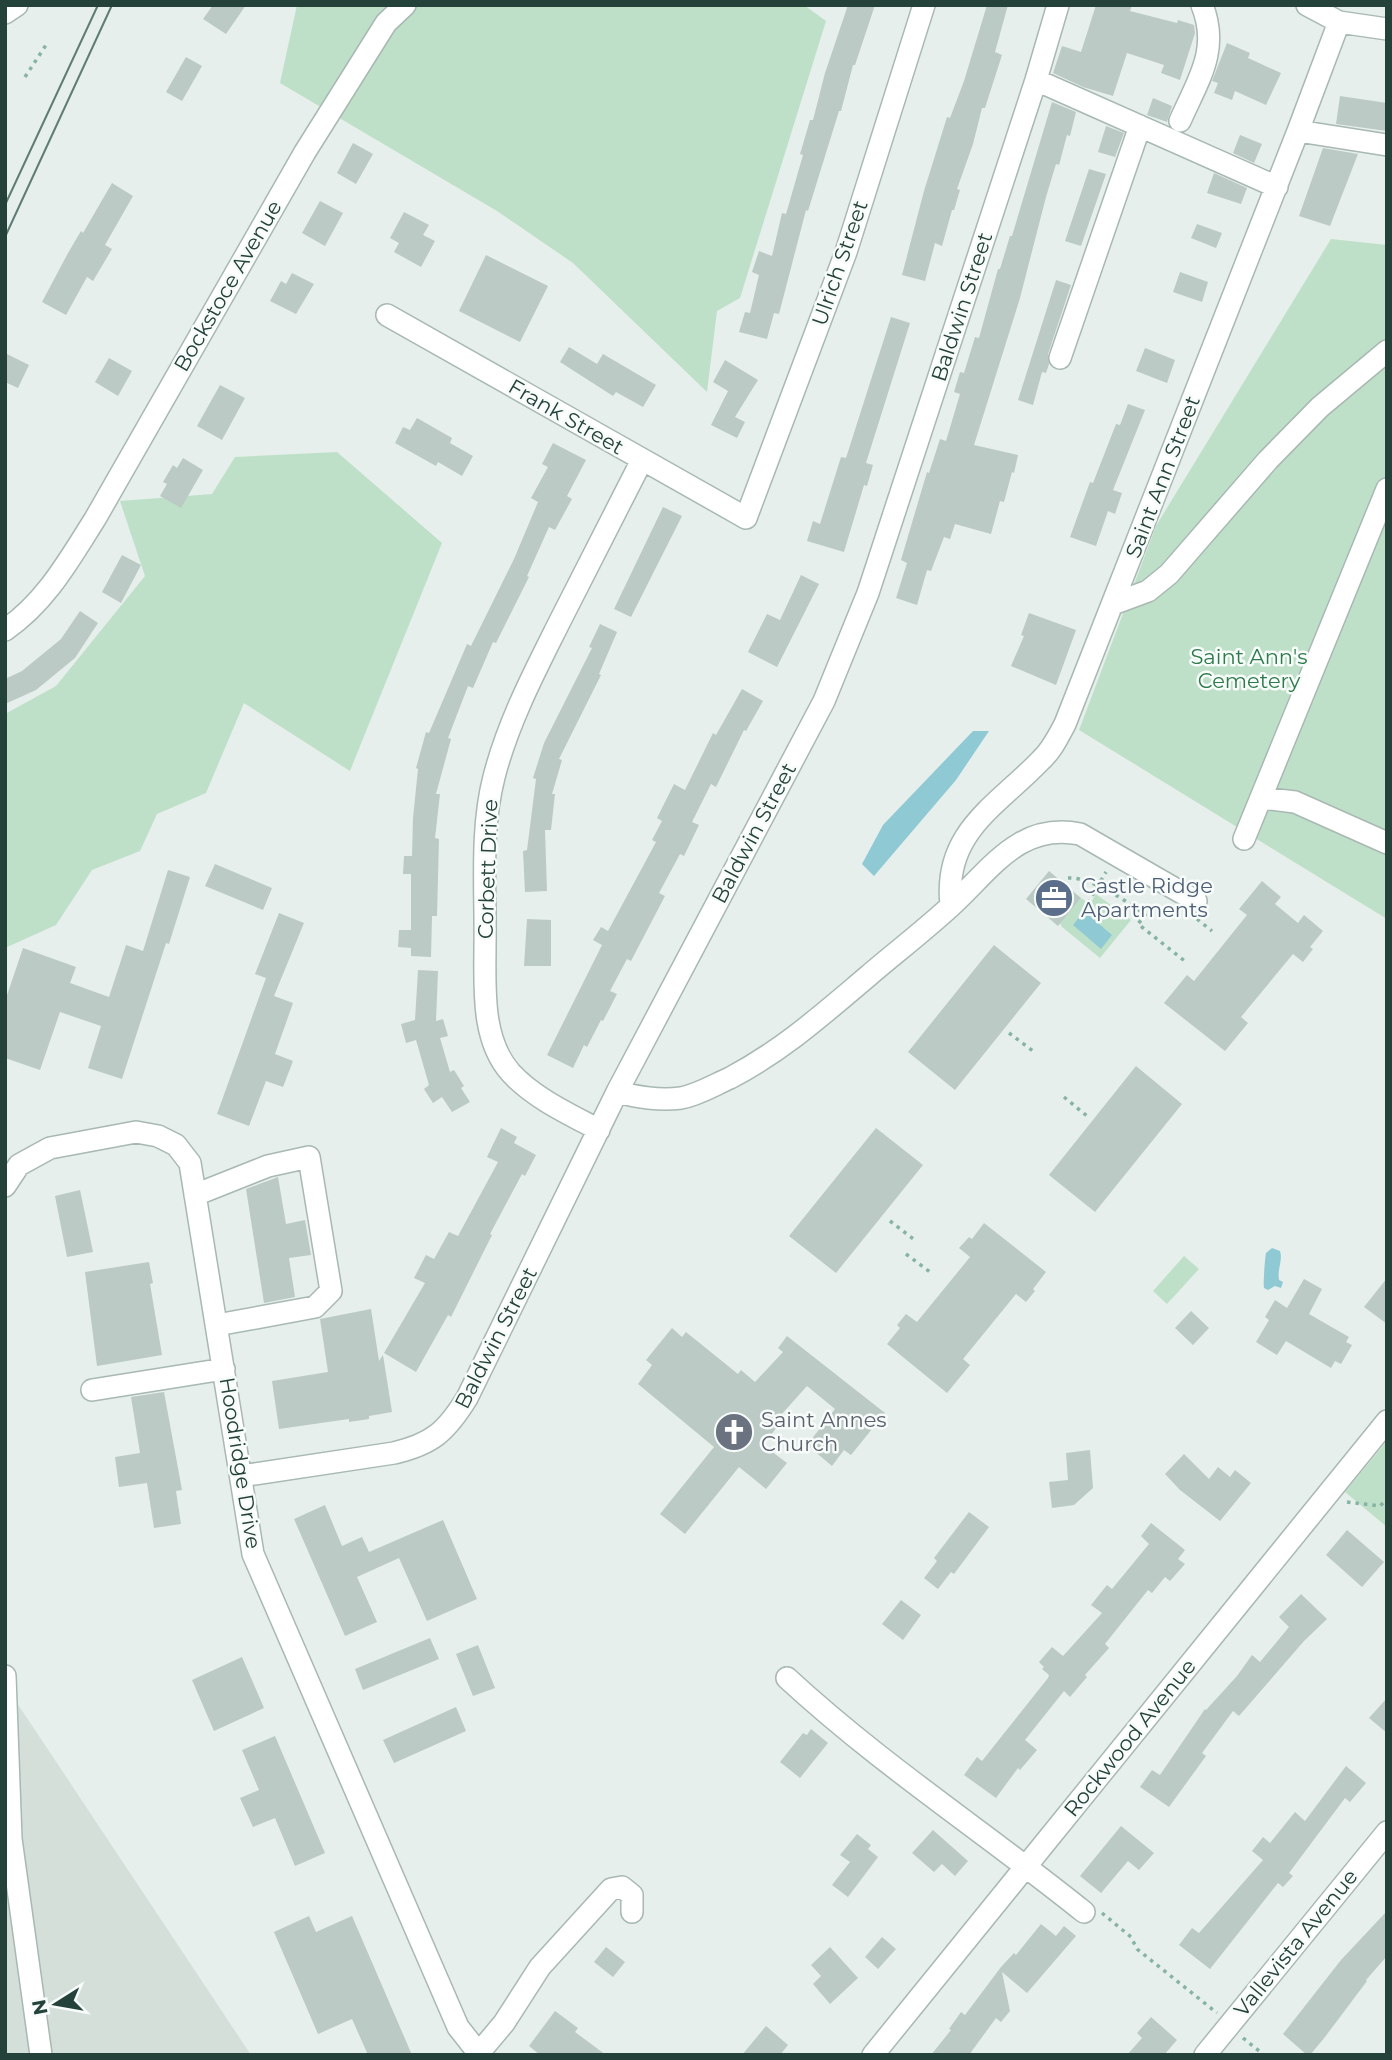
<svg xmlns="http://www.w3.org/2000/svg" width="1392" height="2060" font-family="Montserrat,sans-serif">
<rect width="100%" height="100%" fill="#e6efeb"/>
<path fill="#d4dfda" d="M5,1685L251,2055H5Z"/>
<path fill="#bfe0c8" d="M297,5H804L826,21L740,298L717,311L707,392L573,263L497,211L280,83Z
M1331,239L1387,245V919L1079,730L1156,526Z
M337,452L442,543L350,771L244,703L206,793L157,814L140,851L92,870L56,925L5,948V714L56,686L145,576L120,501L212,494L235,457Z
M1096,894L1131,920L1100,958L1062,927L1060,923L1081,898L1090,904Z
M1184,1256L1199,1269L1167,1304L1153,1291Z
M1387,1441V1527L1345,1492Z"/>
<path fill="#8ec9d4" d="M973,731H989L956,780L874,876L862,864L883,825Z
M1084,911L1112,935L1101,949L1073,925Z
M1272,1248L1280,1251C1283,1261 1277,1269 1279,1280L1283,1282L1281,1288L1275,1286L1268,1290L1264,1288C1263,1284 1265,1258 1266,1253Z"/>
<path fill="#bbcac4" d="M213,5H246L226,34L203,19Z
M848,5H875L855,65H853L841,111H839L808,211L806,210L779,314L774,313L767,339L739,332L745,312L750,313L759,275L752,272L759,251L772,256L782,213L786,214L803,155L800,154L810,120H813L825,73Z
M987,5H1008L995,52L1002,55L985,108H982L973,144L957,189L960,190L954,210H952L942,246L935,243L925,281L902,275L924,191L947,117L950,118L964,81Z
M1096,5H1132L1130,11L1177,23L1178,20L1194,25L1195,33L1180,80L1161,73L1164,65L1127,53L1113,96L1083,87L1053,73L1062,46L1081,52Z
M1227,43L1250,53L1248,58L1281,73L1266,105L1235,91L1232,100L1214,93L1218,83L1212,81Z
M186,57L202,66L182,101L166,92Z
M1340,96L1387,103V131L1336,124Z
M1153,98L1172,106L1167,122L1147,115Z
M1052,102L1076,112L1070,136L1067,135L1059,165L1056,164L1046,197L1020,298L974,445L1018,455L1014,473L1012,472L1004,502L1000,501L991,534L955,524L950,539L944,537L931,571L927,570L917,605L896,598L907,563L901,560L927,472L929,473L940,439L946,441L960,394L954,392L960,372L964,373L975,337L979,338L998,269H1000L1010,236H1012Z
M1106,126L1124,133L1115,157L1098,152Z
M1240,135L1262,144L1254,163L1233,153Z
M353,143L373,154L356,184L337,173Z
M1323,148L1358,154L1330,226L1299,216Z
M1089,169L1106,174L1081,246L1065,241Z
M1214,173L1247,188L1241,204L1207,193Z
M112,183L133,196L105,245L112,249L93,281L87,277L66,315L42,302L68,253L81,231L83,233Z
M320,201L343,213L325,246L302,233Z
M404,212L429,225L423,235L435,241L421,267L394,252L399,243L390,238Z
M1197,224L1222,233L1216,248L1191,238Z
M486,255L548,286L520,342L459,311Z
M1180,272L1208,282L1202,302L1173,292Z
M292,273L314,284L296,314L270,301L281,281L286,284Z
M1056,280L1071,285L1048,354L1049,364L1046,373L1042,372L1033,405L1018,400Z
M891,317L910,323L866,463L873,465L867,486L864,485L844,552L807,541L813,521L820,524L841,457L846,458Z
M569,347L597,364L603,354L656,385L643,407L616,392L613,396L560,362Z
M1145,348L1175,360L1167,383L1136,371Z
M5,353L29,365L18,388L5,382Z
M109,358L132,371L118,396L95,382Z
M725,360L758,380L735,417L745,422L737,438L711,425L728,391L713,382Z
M220,385L245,398L222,440L197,426Z
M1128,404L1145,410L1113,490L1122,493L1115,514L1108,511L1096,546L1070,537L1090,482L1093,483L1116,424L1120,425Z
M417,418L452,438L450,443L473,456L462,476L438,462L436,466L395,443L403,427L410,430Z
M553,443L586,460L567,496L572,499L555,530L549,527L527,576L529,577L496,643L493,642L473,688L468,686L448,738L451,739L436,794H440L435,838L439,839L437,916H432L431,957L411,956V948L398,947L399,930H411V874H403L404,856H412L413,818L418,769L416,768L426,732L429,733L467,644L471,646L514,559L538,502L531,498L548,467L542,464Z
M183,458L203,470L181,508L160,496L167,484L163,482L173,465L177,468Z
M663,507L682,516L631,617L614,609Z
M122,555L141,565L121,603L102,592Z
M801,575L819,584L777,667L748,652L767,614L780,620Z
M80,611L98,623L75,658L36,690L5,704V679L22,671L61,639Z
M1029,613L1076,630L1056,685L1011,666L1024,636L1021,635Z
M600,624L617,632L599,674L601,675L559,759L562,760L552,794H555L551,830H545L547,891L525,892L523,851L527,850L536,779L533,778L544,743L592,648L589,647Z
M742,689L763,701L746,731L744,730L716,787L711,784L692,822L699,825L684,856L680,854L659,893L665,896L631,961L627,959L610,991L617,994L603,1021L601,1020L587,1047L584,1045L573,1068L547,1055L602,945L593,940L601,927L608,931L656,842L652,840L662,821L657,818L674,784L685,790L713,733L716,735Z
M215,864L272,888L263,910L205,886Z
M168,870L190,877L169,944L166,943L122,1079L88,1068L101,1026L60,1012L40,1070L5,1058V1001L23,948L76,967L70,983L109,997L126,945L143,951Z
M1049,871L1081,898L1058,926L1026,899Z
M1262,881L1281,897L1275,904L1298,923L1304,915L1323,931L1310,947L1313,949L1303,962L1293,954L1241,1017L1248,1023L1225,1051L1164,1003L1187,975L1194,981L1247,915L1239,909Z
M279,913L304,923L274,996L293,1003L275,1054L293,1061L283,1087L266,1081L249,1126L217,1114L266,978L255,974Z
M527,919L551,920V966H524Z
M994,945L1041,983L955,1090L908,1052Z
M418,970L438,971L436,1021L443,1019L448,1036L440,1038L450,1072L454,1070L464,1086L461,1088L470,1102L452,1112L442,1097L433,1103L424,1089L429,1085L416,1040L406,1043L401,1024L415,1020Z
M1136,1066L1182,1104L1095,1212L1049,1175Z
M501,1128L517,1137L514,1143L536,1155L525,1176L522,1174L490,1234L492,1235L451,1317L448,1315L416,1372L384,1353L425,1283L414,1278L426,1255L434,1259L449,1232L458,1236L498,1162L487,1157Z
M876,1128L923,1165L836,1273L789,1236Z
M278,1177L286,1224L305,1220L311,1255L289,1258L295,1297L264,1303L246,1189Z
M80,1190L93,1252L67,1257L55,1196Z
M984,1223L1046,1272L1033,1289L1035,1291L1026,1302L1016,1294L963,1359L970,1365L947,1393L887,1344L900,1328L897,1325L906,1314L917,1322L970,1257L959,1248L969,1237L972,1239Z
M149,1262L153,1283L150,1284L162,1355L97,1366L85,1272Z
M1387,1278V1324L1364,1307Z
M1304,1279L1322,1289L1309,1314L1349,1337L1346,1342L1352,1345L1341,1364L1335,1361L1331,1368L1286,1341L1277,1355L1256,1342L1269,1320L1265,1317L1275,1300L1287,1308Z
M371,1309L379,1361L383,1355L392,1412L369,1416V1419L349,1422V1419L279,1429L272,1381L328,1372L320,1319Z
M1191,1311L1209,1328L1193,1345L1175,1328Z
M672,1328L682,1337L686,1332L738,1374L741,1370L755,1382L783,1352L778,1348L787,1336L885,1413L851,1455L844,1450L832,1466L807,1445L835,1409L807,1386L781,1415L784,1418L763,1445L787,1463L766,1489L739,1467L685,1534L660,1514L714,1447L638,1384L652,1365L646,1360Z
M164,1392L182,1490L176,1491L181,1524L154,1528L147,1483L119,1487L115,1457L140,1453L131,1397Z
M1090,1450L1093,1488L1074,1505L1052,1508L1049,1482L1068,1480L1066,1453Z
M1184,1454L1209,1479L1218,1467L1230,1477L1235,1470L1251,1483L1220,1521L1180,1490L1165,1474Z
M325,1505L342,1546L362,1537L369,1552L443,1520L477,1599L427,1621L399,1558L357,1577L377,1622L345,1636L294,1519Z
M969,1512L989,1527L954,1574L951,1572L938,1589L924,1578L937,1561L934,1558Z
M1151,1523L1185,1550L1178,1559L1185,1564L1170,1581L1165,1577L1152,1593L1148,1590L1105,1644L1109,1648L1085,1675L1087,1677L1070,1697L1064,1691L1025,1740L1037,1750L1020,1770L1018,1768L996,1798L964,1775L977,1757L982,1761L1048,1678L1049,1675L1042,1669L1044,1667L1039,1662L1052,1647L1063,1656L1102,1613L1091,1605L1107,1585L1112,1589L1149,1544L1141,1536Z
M1347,1530L1384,1562L1362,1587L1326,1555Z
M1301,1594L1327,1619L1304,1641L1239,1716L1233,1711L1202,1753L1206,1756L1169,1807L1140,1787L1152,1770L1160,1775L1205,1709L1206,1710L1237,1676L1252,1655L1260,1662L1289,1627L1279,1617Z
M901,1600L921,1615L903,1640L882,1624Z
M430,1638L439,1659L363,1690L355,1669Z
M478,1645L495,1688L473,1696L456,1654Z
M242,1657L264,1708L214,1731L192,1680Z
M1387,1698V1733L1369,1718Z
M456,1707L466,1731L394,1763L383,1740Z
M811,1729L828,1743L800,1778L780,1762L803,1733L807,1735Z
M275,1736L325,1853L295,1866L275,1818L253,1827L240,1798L259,1790L242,1750Z
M1346,1766L1366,1783L1350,1802L1345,1798L1289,1873L1293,1876L1283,1887L1278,1883L1210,1969L1179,1945L1192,1928L1199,1933L1263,1860L1252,1851L1263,1837L1270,1843L1295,1812L1305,1821Z
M1121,1826L1154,1853L1139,1870L1128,1861L1101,1893L1080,1876Z
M933,1830L968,1861L955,1876L942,1864L934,1872L912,1853Z
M857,1834L871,1845L868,1849L878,1857L848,1897L832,1885L850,1862L840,1855Z
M1387,1911V1956L1366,1980L1367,1981L1325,2037L1310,2055H1307L1283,2034L1341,1960Z
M309,1916L316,1932L352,1916L412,2055H368L352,2019L318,2034L274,1932Z
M1041,1924L1056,1936L1064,1926L1076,1936L1027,1993L1002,1972L1010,2011L1001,2022L996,2018L969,2055H931L951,2030L949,2029L961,2012L965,2015L1001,1967L1014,1953L1016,1955Z
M882,1937L896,1949L878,1969L865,1957Z
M606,1947L625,1962L613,1977L594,1962Z
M830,1947L858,1978L830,2004L813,1984L821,1976L811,1965Z
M555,2011L578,2028L575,2032L606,2055H540L529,2046Z
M1151,2017L1177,2040L1164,2055H1127L1142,2038L1137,2033Z
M766,2026L788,2045L780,2055H742Z"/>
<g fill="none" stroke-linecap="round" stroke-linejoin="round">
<g stroke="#a8b8b2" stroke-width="24">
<path id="minor" d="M1307,5L1339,22L1387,29
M5,13L17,5
M1036,80L1277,187
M1180,121C1198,80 1220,50 1202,5
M1298,131L1387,145
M387,315L746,518L846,252L924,5
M1060,358L1140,126
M1113,604L1148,591L1169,574L1268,460L1320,407L1387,351
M5,630C46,602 69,560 95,519L305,152L386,23L405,5
M1262,798L1295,802L1387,843
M1244,839L1387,489
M951,905C943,832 997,806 1041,760C1052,750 1058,737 1065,724L1298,131L1339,22
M617,1092C638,1097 659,1101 681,1098C698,1095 714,1085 730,1078C783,1050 822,1015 867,977C895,953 925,930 952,905C992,868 1020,822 1080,834L1196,901
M599,1130C569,1114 534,1098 511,1073C481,1040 485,987 485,946C486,890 480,831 494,777C508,722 535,671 560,621C587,568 614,514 642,460
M5,1186L19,1165L50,1148L136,1132L158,1136L176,1145L190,1163L253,1554L458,2027L480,2055
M195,1195L268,1166L309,1157L331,1291L315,1307L217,1325
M92,1390L224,1369
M241,1476L394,1453C432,1444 446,1432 467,1398L617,1092L824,701L868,593L1036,80L1058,5
M5,1676L11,1839L41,2055
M787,1678C880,1764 986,1833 1084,1912
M478,2054L504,2023L540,1967L611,1889L622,1887L632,1895V1912
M873,2055L1387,1421
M1205,2055L1387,1832"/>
</g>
<path stroke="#86b3a5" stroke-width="3.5" stroke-dasharray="3.5 5" stroke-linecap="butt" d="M25,77L48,42
M1068,878C1091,877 1127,901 1145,915L1138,924L1186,962
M1088,903L1106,872
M1197,919L1212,931
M1009,1033L1033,1051
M1064,1097L1087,1116
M890,1221L916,1241
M906,1254L930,1272
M1347,1502L1380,1506L1387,1499
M1102,1913L1131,1937L1137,1949L1217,2013
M1243,2038L1264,2055"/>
<use href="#minor" stroke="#fff" stroke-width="21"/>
<path stroke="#5f7d75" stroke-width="2" d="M5,205L98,5
M5,237L112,5"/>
</g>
<defs>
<g id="office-disc" transform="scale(2.0125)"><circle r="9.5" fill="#5c6f8a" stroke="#f7fbf9"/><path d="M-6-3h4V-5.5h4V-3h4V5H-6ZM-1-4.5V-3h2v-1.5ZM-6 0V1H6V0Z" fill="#fff"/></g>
<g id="church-disc" transform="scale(2.0125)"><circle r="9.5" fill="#6b7280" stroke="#f7fbf9"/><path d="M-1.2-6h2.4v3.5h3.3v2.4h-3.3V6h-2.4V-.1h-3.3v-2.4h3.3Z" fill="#fff"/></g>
</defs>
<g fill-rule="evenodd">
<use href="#office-disc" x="1054" y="898"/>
<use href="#church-disc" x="734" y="1432"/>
</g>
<g text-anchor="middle" stroke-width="5" stroke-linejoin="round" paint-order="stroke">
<g font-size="21" fill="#24423a" stroke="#f7fbf9">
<text transform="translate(840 263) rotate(-71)" y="7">Ulrich Street</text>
<text transform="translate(228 286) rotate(-60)" y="7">Bockstoce Avenue</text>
<text transform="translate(962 307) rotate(-72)" y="7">Baldwin Street</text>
<text transform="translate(566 417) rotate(30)" y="7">Frank Street</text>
<text transform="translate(1163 477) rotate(-69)" y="7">Saint Ann Street</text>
<text transform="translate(754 833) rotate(-62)" y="7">Baldwin Street</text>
<text transform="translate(488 869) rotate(-88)" y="7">Corbett Drive</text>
<text transform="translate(496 1338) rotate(-63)" y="7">Baldwin Street</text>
<text transform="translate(240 1463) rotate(81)" y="7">Hoodridge Drive</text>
<text transform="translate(1130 1738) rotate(-51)" y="7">Rockwood Avenue</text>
<text transform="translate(1296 1943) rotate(-51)" y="7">Vallevista Avenue</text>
</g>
<g font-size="21" fill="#2d7a4b" stroke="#f7fbf9">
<text x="1249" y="664">Saint Ann's<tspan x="1249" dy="24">Cemetery</tspan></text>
</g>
<g font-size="21" fill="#4e5e75" stroke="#f7fbf9" text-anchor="start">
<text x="1081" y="893">Castle Ridge<tspan x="1081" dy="24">Apartments</tspan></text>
</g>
<g font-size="21" fill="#5b616d" stroke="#f7fbf9" text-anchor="start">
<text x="761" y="1427">Saint Annes<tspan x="761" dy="24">Church</tspan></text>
</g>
</g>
<rect width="1392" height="2060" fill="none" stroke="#24423a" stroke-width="14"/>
<g transform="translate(56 2004) rotate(259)" stroke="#f7fbf9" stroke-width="5" paint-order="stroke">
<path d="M0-5L12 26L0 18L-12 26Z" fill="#24423a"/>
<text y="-10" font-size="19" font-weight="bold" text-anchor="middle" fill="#24423a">N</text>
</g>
</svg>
